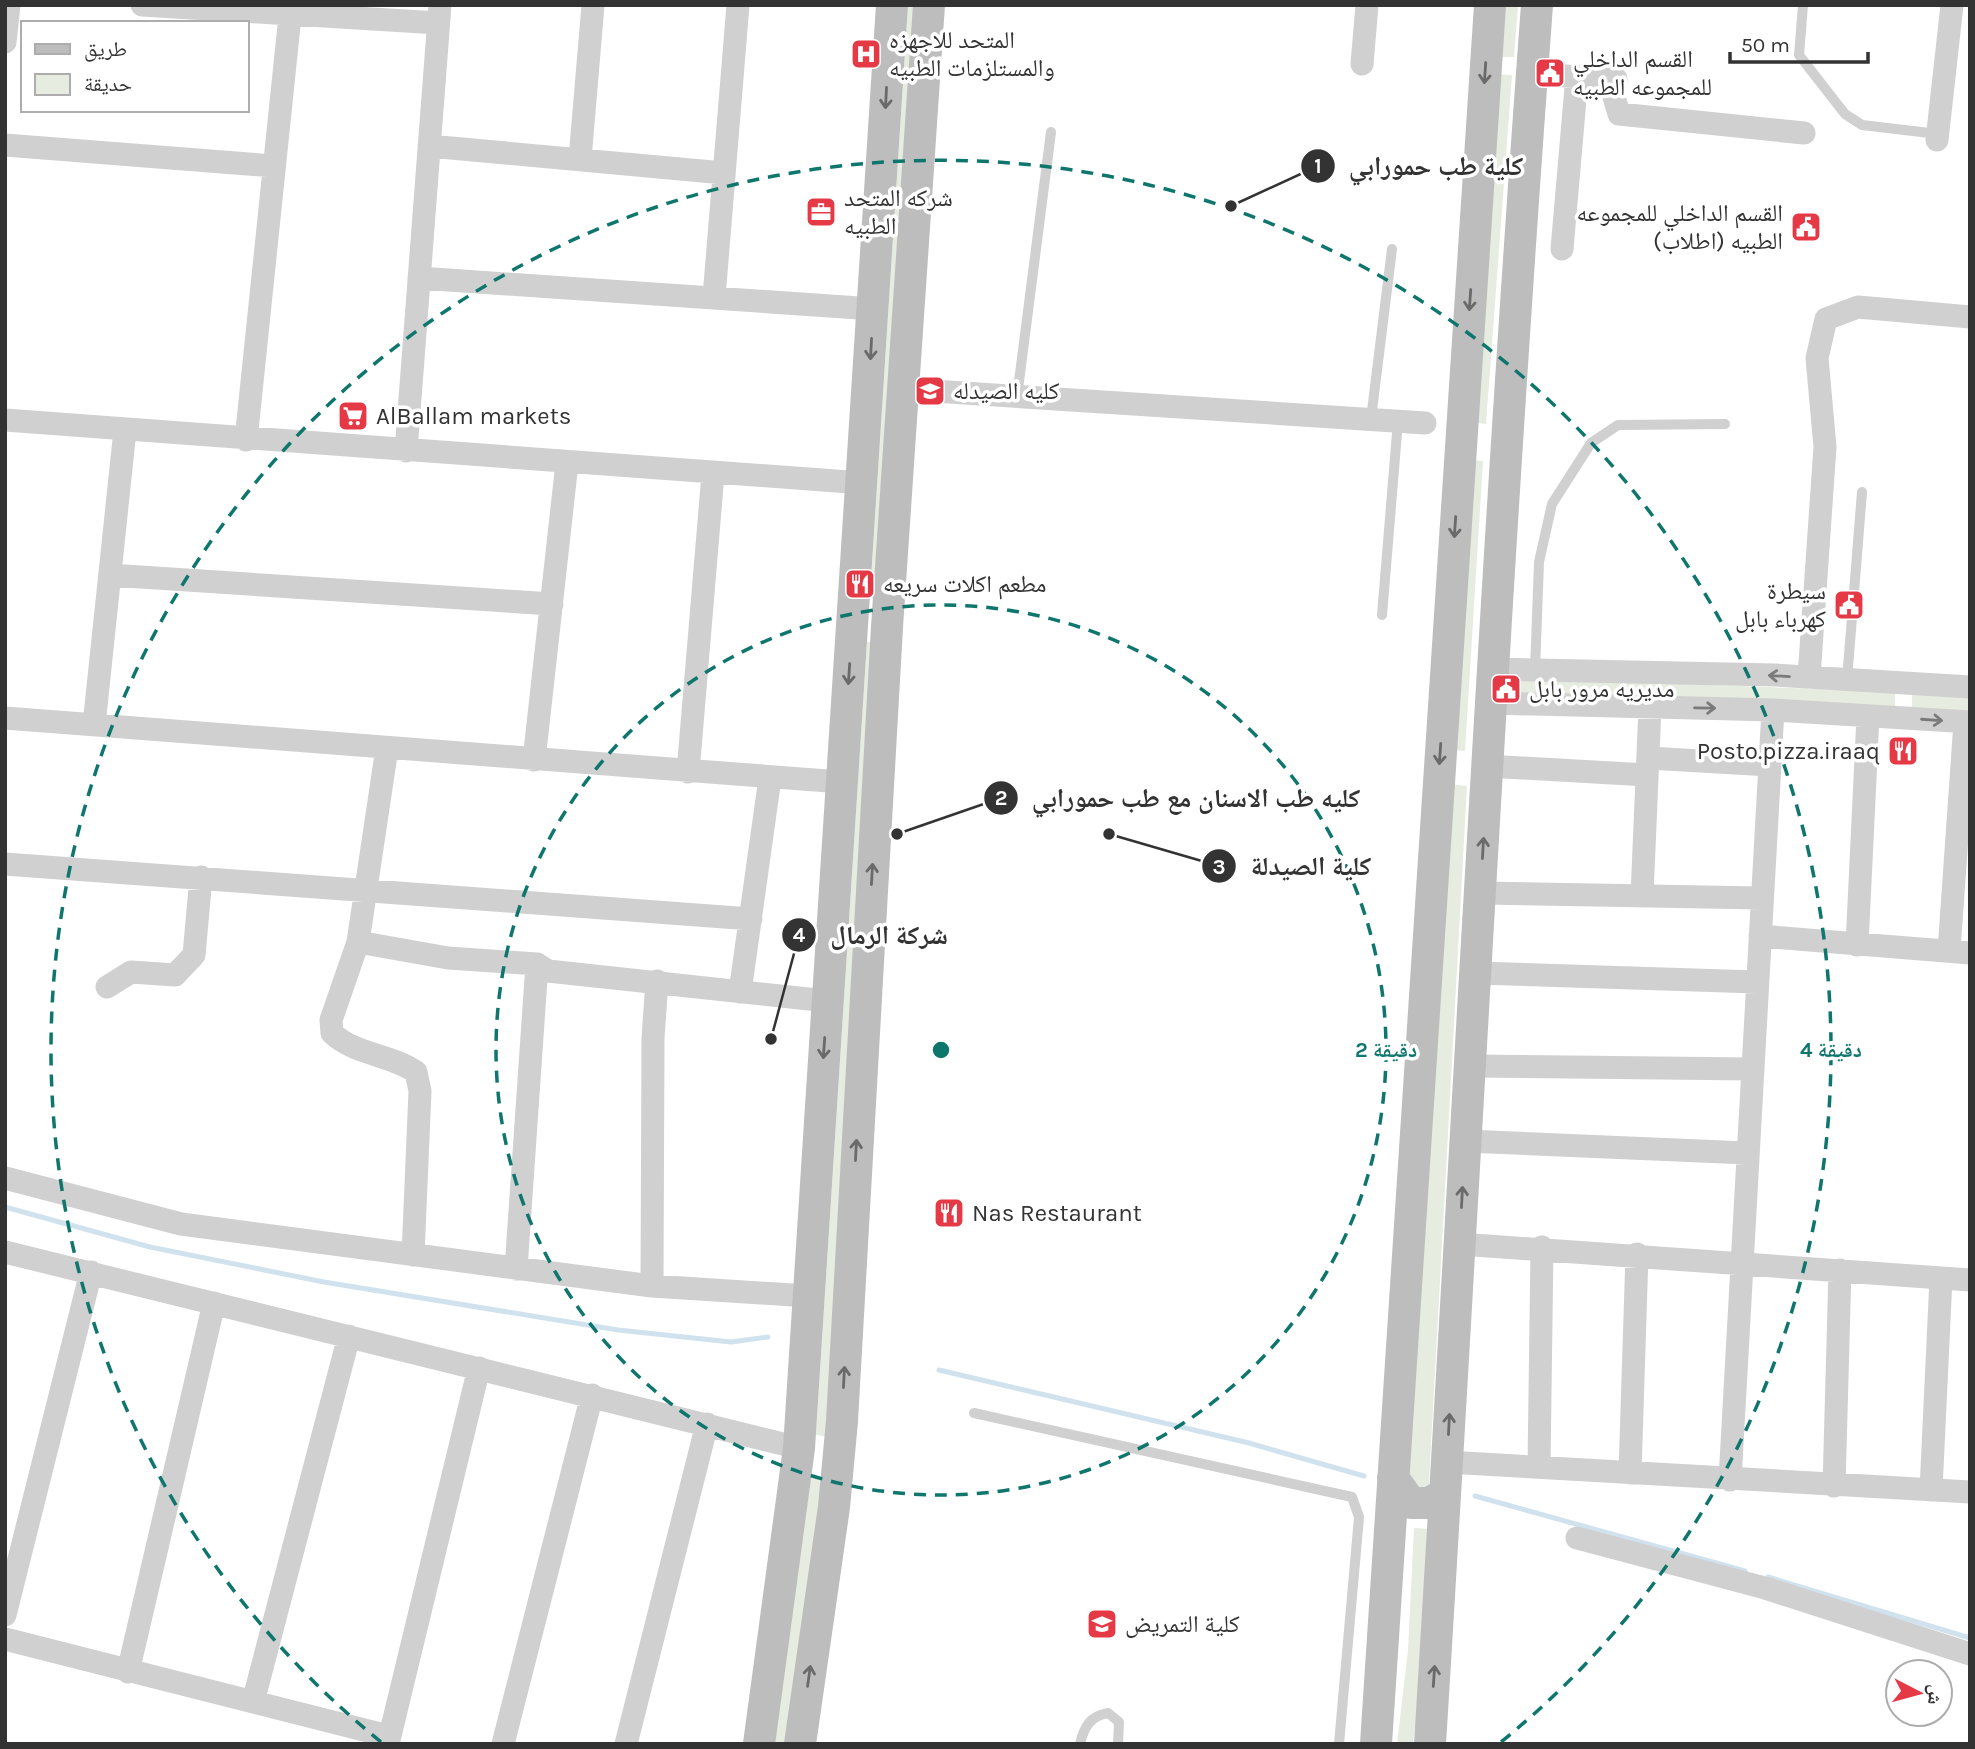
<svg xmlns="http://www.w3.org/2000/svg" width="1975" height="1749" font-family="Karla,'Noto Naskh Arabic',sans-serif">
<rect width="100%" height="100%" fill="#fff"/>
<path fill="#e6ecdf" d="M908,5H923L883,599L870,598Z
M1500,5H1518L1514,57H1497Z
M1496,74L1512,75L1486,424L1471,422Z
M1469,460L1483,461L1465,751L1451,750Z
M867,642L880,643L831,1437L816,1435Z
M1509,677L1895,692V710L1507,693Z
M1912,694L1970,697V713L1912,710Z
M1450,784L1467,786L1428,1500L1408,1498Z
M811,1476L830,1480L792,1744H774Z
M1414,1528L1429,1529L1423,1656L1413,1744H1397L1408,1650Z"/>
<g fill="none" stroke-linecap="round" stroke-linejoin="round">
<path stroke="#cfe2ee" stroke-width="5" d="M5,1207L150,1247L324,1282L618,1330L731,1342L768,1337
M939,1370L1249,1443L1364,1476
M1475,1496L1745,1571
M1768,1577L1970,1638"/>
<path stroke="#d0d0d0" stroke-width="10" d="M1803,5L1799,55L1845,114L1862,125L1938,134
M1017,397L1051,132
M1371,419L1392,249
M1382,615L1398,421
M1535,670L1539,562L1552,504L1591,443L1618,425L1725,424
M1847,680L1862,492
M974,1413L1352,1497L1359,1517L1339,1744
M1080,1744C1084,1727 1090,1716 1108,1713L1119,1722L1118,1744"/>
<path stroke="#d0d0d0" stroke-width="23" d="M142,5L438,23
M5,42L9,5
M1362,64L1367,5
M1532,74L1616,79L1614,97L1619,114L1804,133
M1937,140L1952,5
M5,145L274,166
M429,146L724,173
M580,159L593,5
M1562,249L1577,76
M419,278L874,309
M714,297L738,5
M903,389L1425,423
M5,420L863,483
M246,440L290,16
M406,451L440,5
M110,575L552,604
M1491,669L1775,675L1970,687
M1809,677L1825,447L1817,358L1826,319L1858,307L1970,317
M1490,703L1773,710L1970,722
M5,718L841,782
M94,725L125,430
M387,748L358,942L331,1020L332,1033C355,1055 390,1054 416,1072L420,1091L413,1255
M1648,758L1770,765
M534,760L567,463
M1487,766L1647,775
M688,772L713,474
M5,864L751,919
M1481,893L1762,898
M1642,896L1650,707
M1760,936L1970,953
M358,942L448,958L537,964L548,971L827,1001
M1857,945L1868,716
M1949,951L1965,722
M1476,973L1757,982
M107,987L131,972L175,975L194,955L201,877
M740,992L770,778
M1470,1066L1752,1069
M1465,1141L1747,1153
M5,1178L181,1224L652,1286L808,1296
M1460,1244L1970,1280
M5,1252L799,1448
M516,1269L537,964
M652,1286L653,1038L657,981
M1447,1462L1970,1492
M1539,1467L1542,1247
M1630,1473L1637,1254
M1730,1480L1773,710
M1834,1486L1840,1270
M1931,1490L1941,1278
M1577,1538L1765,1588L1970,1654
M5,1615L91,1272
M5,1639L388,1736
M128,1672L214,1303
M253,1702L349,1336
M388,1744L479,1368
M503,1744L592,1395
M626,1744L707,1424"/>
<path stroke="#bdbdbd" stroke-width="32" d="M1393,1478L1411,1503H1429L1445,1494
M759,1744L799,1448L892,5
M800,1744L834,1507L842,1421L887,627L929,5
M1376,1744L1490,5
M1430,1744C1466,1164 1494,584 1537,5"/>
</g>
<defs><path id="oneway-shaft" d="M-6 0H5M1.5-3L5.5 0L1.5 3" fill="none" stroke-width="1.6" stroke-linecap="round" stroke-linejoin="round" transform="scale(1.75)"/></defs>
<g stroke="#6a6a6a">
<use href="#oneway-shaft" transform="translate(1485 73) rotate(94)"/>
<use href="#oneway-shaft" transform="translate(886 98) rotate(93)"/>
<use href="#oneway-shaft" transform="translate(1470 300) rotate(94)"/>
<use href="#oneway-shaft" transform="translate(871 349) rotate(93)"/>
<use href="#oneway-shaft" transform="translate(1455 527) rotate(94)"/>
<use href="#oneway-shaft" transform="translate(849 674) rotate(94)"/>
<use href="#oneway-shaft" transform="translate(1440 754) rotate(94)"/>
<use href="#oneway-shaft" transform="translate(1483 848) rotate(-87)"/>
<use href="#oneway-shaft" transform="translate(872 874) rotate(-87)"/>
<use href="#oneway-shaft" transform="translate(824 1048) rotate(94)"/>
<use href="#oneway-shaft" transform="translate(856 1150) rotate(-87)"/>
<use href="#oneway-shaft" transform="translate(1462 1197) rotate(-87)"/>
<use href="#oneway-shaft" transform="translate(844 1377) rotate(-87)"/>
<use href="#oneway-shaft" transform="translate(1449 1424) rotate(-87)"/>
<use href="#oneway-shaft" transform="translate(809 1676) rotate(-82)"/>
<use href="#oneway-shaft" transform="translate(1434 1676) rotate(-86)"/>
</g>
<g stroke="#7a7a7a">
<use href="#oneway-shaft" transform="translate(1779 676) rotate(-177)"/>
<use href="#oneway-shaft" transform="translate(1705 708) rotate(1)"/>
<use href="#oneway-shaft" transform="translate(1932 720) rotate(4)"/>
</g>
<g fill="none" stroke="#0f766e" stroke-width="3.5" stroke-dasharray="12 9">
<circle cx="941" cy="1050" r="445"/>
<path d="M381 1742A890 890 0 1 1 1501 1742"/>
</g>
<defs>
<g id="hospital-square" transform="scale(1.575)"><rect x="-9" y="-9" width="18" height="18" rx="4" fill="#e63946" stroke="#fff"/><path d="M-5-5h3v3.5h4V-5h3V5h-3V1.5h-4V5h-3Z" fill="#fff"/></g>
<g id="civic-square" transform="scale(1.575)"><rect x="-9" y="-9" width="18" height="18" rx="4" fill="#e63946" stroke="#fff"/><path d="M-.6-6.5H3V-4.5H.6V-3L4-1V1h2V6H-6V1h2V-1L-.6-3ZM-1.2 2.5V6h2.4V2.5Z" fill="#fff"/></g>
<g id="office-square" transform="scale(1.575)"><rect x="-9" y="-9" width="18" height="18" rx="4" fill="#e63946" stroke="#fff"/><path d="M-6-3h4V-5.5h4V-3h4V5H-6ZM-1-4.5V-3h2v-1.5ZM-6 0V1H6V0Z" fill="#fff"/></g>
<g id="university-square" transform="scale(1.575)"><rect x="-9" y="-9" width="18" height="18" rx="4" fill="#e63946" stroke="#fff"/><path d="M0-5L7-2L0 1L-7-2ZM-4 1L0 2.5L4 1V4Q0 6-4 4Z" fill="#fff"/></g>
<g id="supermarket-square" transform="scale(1.575)"><rect x="-9" y="-9" width="18" height="18" rx="4" fill="#e63946" stroke="#fff"/><path d="M-6-5.5h2.5l.6 2H6L4.5 2H-2.5L-4.4-4H-6ZM-1.5 3.2a1.3 1.3 0 1 0 .1 0ZM3 3.2a1.3 1.3 0 1 0 .1 0Z" fill="#fff"/></g>
<g id="restaurant-square" transform="scale(1.575)"><rect x="-9" y="-9" width="18" height="18" rx="4" fill="#e63946" stroke="#fff"/><path d="M-5-6h1v4h1v-4h1v4h1v-4h1v5L-1.5 .5V6h-2V.5L-5-1ZM5-6V6H3V1.5H1.5Q1.5-4 5-6Z" fill="#fff"/></g>
</defs>
<g fill-rule="evenodd">
<use href="#hospital-square" x="866" y="54"/>
<use href="#civic-square" x="1550" y="73"/>
<use href="#office-square" x="821" y="212"/>
<use href="#civic-square" x="1806" y="227"/>
<use href="#university-square" x="930" y="391"/>
<use href="#supermarket-square" x="353" y="416"/>
<use href="#restaurant-square" x="860" y="584"/>
<use href="#civic-square" x="1849" y="605"/>
<use href="#civic-square" x="1506" y="689"/>
<use href="#restaurant-square" x="1903" y="751"/>
<use href="#restaurant-square" x="949" y="1213"/>
<use href="#university-square" x="1102" y="1624"/>
</g>
<g text-anchor="middle" stroke-width="7" stroke-linejoin="round" paint-order="stroke">
<g font-size="24" fill="#333" stroke="#fff" text-anchor="start">
<text x="889" y="48">المتحد للاجهزه<tspan x="889" dy="28">والمستلزمات الطبيه</tspan></text>
<text x="1573" y="67">القسم الداخلي<tspan x="1573" dy="28">للمجموعه الطبيه</tspan></text>
<text x="844" y="206">شركه المتحد<tspan x="844" dy="28">الطبيه</tspan></text>
<text x="1783" y="221" text-anchor="end">القسم الداخلي للمجموعه<tspan x="1783" dy="28">الطبيه (اطلاب)</tspan></text>
<text x="953" y="399">كليه الصيدله</text>
<text x="376" y="424">AlBallam markets</text>
<text x="883" y="592">مطعم اكلات سريعه</text>
<text x="1826" y="599" text-anchor="end">سيطرة<tspan x="1826" dy="28">كهرباء بابل</tspan></text>
<text x="1529" y="697">مديريه مرور بابل</text>
<text x="1880" y="759" text-anchor="end">Posto.pizza.iraaq</text>
<text x="972" y="1221">Nas Restaurant</text>
<text x="1125" y="1632">كلية التمريض</text>
</g>
</g>
<circle cx="941" cy="1050" r="10" fill="#0f766e" stroke="#fff" stroke-width="3.5"/>
<g font-size="21" text-anchor="middle" font-weight="bold" fill="#0f766e" stroke="#fff" stroke-width="7" stroke-linejoin="round" paint-order="stroke">
<text x="1386" y="1057">2 دقيقة</text>
<text x="1831" y="1057">4 دقيقة</text>
</g>
<path fill="none" stroke="#333" stroke-width="2.5" d="M1231 206L1318 166M897 834L1001 798M1109 834L1219 866M771 1039L799 935"/>
<g fill="#333" stroke="#fff" stroke-width="2.5">
<circle cx="1231" cy="206" r="7"/>
<circle cx="897" cy="834" r="7"/>
<circle cx="1109" cy="834" r="7"/>
<circle cx="771" cy="1039" r="7"/>
<circle cx="1318" cy="166" r="18"/>
<circle cx="1001" cy="798" r="18"/>
<circle cx="1219" cy="866" r="18"/>
<circle cx="799" cy="935" r="18"/>
</g>
<g font-size="21" text-anchor="middle" font-weight="bold" fill="#fff">
<text x="1318" y="173">1</text>
<text x="1001" y="805">2</text>
<text x="1219" y="874">3</text>
<text x="799" y="942">4</text>
</g>
<g font-size="26" text-anchor="middle" font-weight="bold" fill="#333" stroke="#fff" stroke-width="7" stroke-linejoin="round" paint-order="stroke">
<text x="1436" y="175">كلية طب حمورابي</text>
<text x="1196" y="807">كليه طب الاسنان مع طب حمورابي</text>
<text x="1311" y="875">كلية الصيدلة</text>
<text x="889" y="944">شركة الرمال</text>
</g>
<rect width="1975" height="1749" fill="none" stroke="#333333" stroke-width="14"/>
<rect x="21" y="21" width="228" height="91" fill="#ffffff" stroke="#adadad" stroke-width="2"/>
<rect x="35" y="44" width="35" height="10" fill="#bdbdbd" stroke="#adadad" stroke-width="2"/>
<text x="84" y="56" font-size="21" fill="#333333">طريق</text>
<rect x="35" y="74" width="35" height="21" fill="#e6ecdf" stroke="#adadad" stroke-width="2"/>
<text x="84" y="91" font-size="21" fill="#333333">حديقة</text>
<g transform="translate(1919 1693) rotate(96)"><circle r="33" fill="#ffffff" stroke="#adadad" stroke-width="2"/>
<path d="M0-5L12 26L0 18L-12 26Z" fill="#e63946"/>
<text y="-10" font-size="19" font-weight="bold" text-anchor="middle" fill="#333333">ش</text>
</g>
<path d="M1730 52v10h138v-10" fill="none" stroke="#333333" stroke-width="3.5"/>
<text x="1741" y="52" font-size="21" fill="#333333" stroke="#ffffff" stroke-width="5" paint-order="stroke">50 m</text>
</svg>
